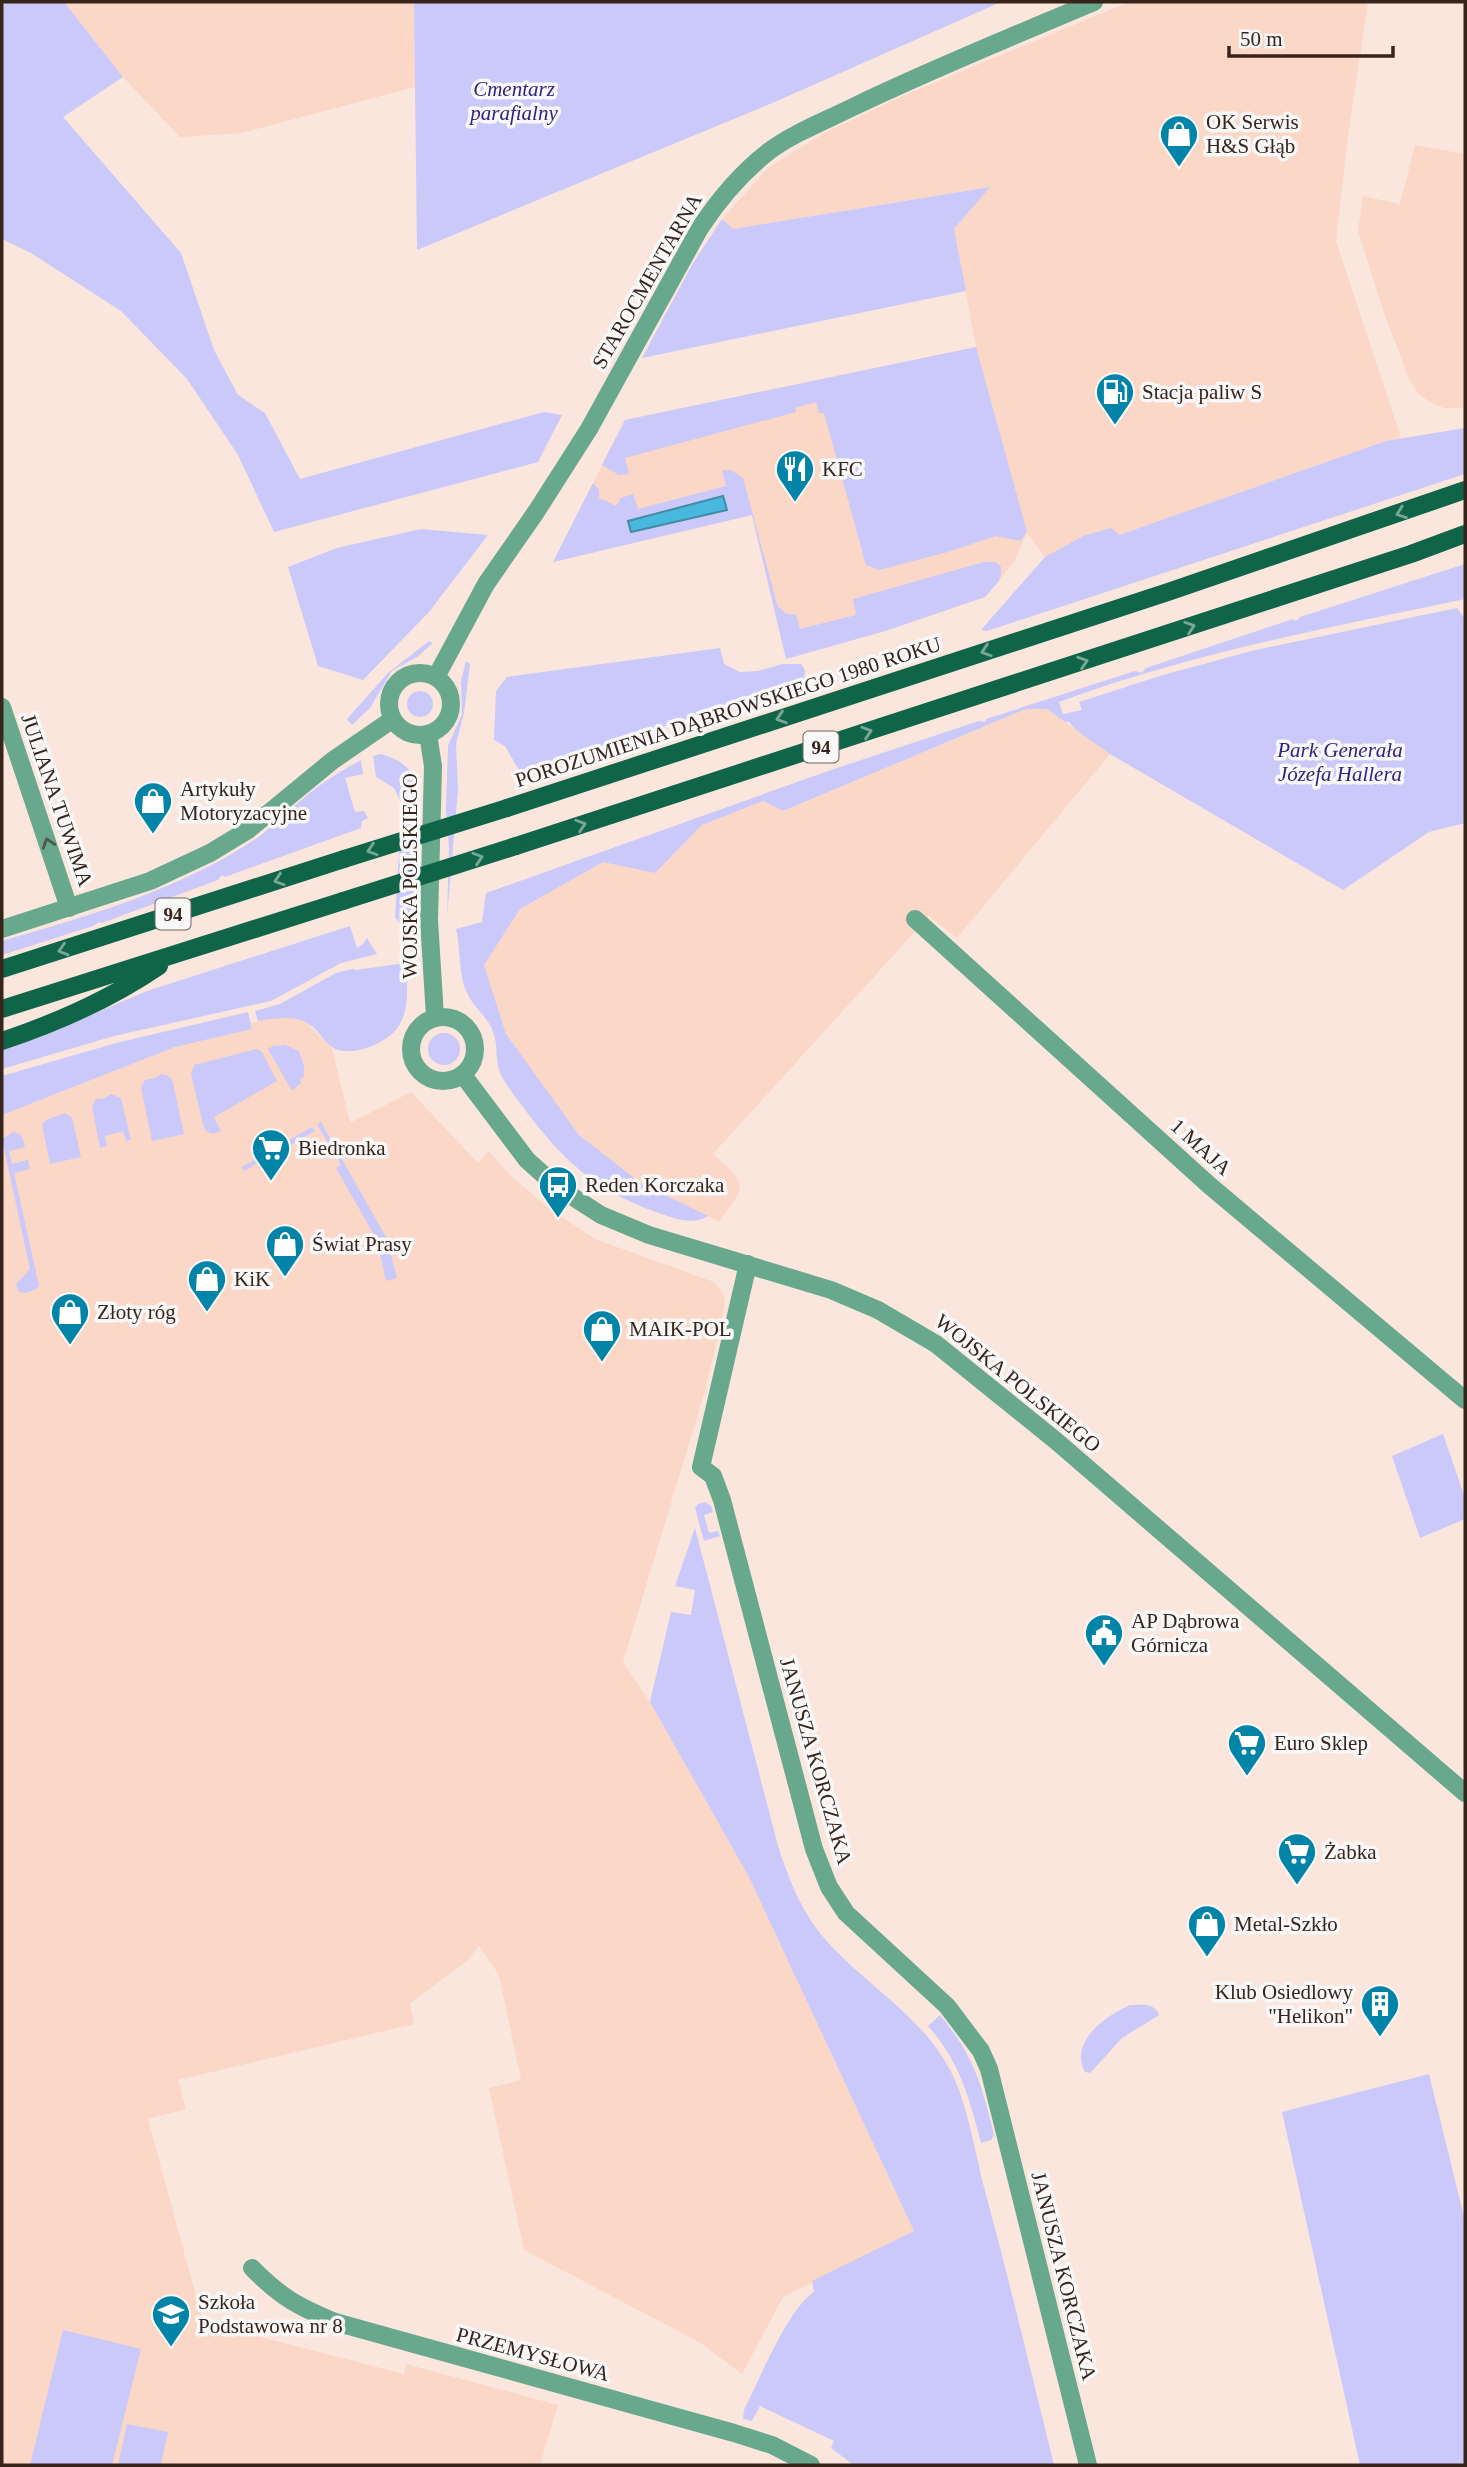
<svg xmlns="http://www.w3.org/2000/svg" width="1467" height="2467" font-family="'Times New Roman',serif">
<rect width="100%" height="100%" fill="#fbe6dd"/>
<path fill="#fad7c7" d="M64,2H414L415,87L242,133L180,137L123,77Z
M1129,2H1368L1347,143L1336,241L1401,438L1386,441L1119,535L1111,529L1083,536L1045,557L1027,533L1014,562L985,597L885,631L786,659L752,515L553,562L625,420L976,347L954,229L989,187L733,229L722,219L769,167L826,132L907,94Z
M1415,145L1465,154V408H1444L1431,403L1418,393L1409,379L1383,310L1358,231L1363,196L1400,204Z
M1026,709H1047L1110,754L957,938L929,916L713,1154L733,1172L740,1184L738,1195L719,1222L642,1184L579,1135L506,1034L484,965L520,909L604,861L655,873L702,825L763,801L784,811Z
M277,1018H293L307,1023L332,1048L350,1123L411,1092L478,1163L489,1151L510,1175L547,1207L595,1239L714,1282L722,1292L725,1300L723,1315L704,1394L623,1662L650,1702L749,1877L914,2231L783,2297L742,2374L699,2342L524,2250L489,2088L521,2080L499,1975L479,1946L467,1961L410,2003L414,2024L178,2080L186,2109L148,2119L203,2322L404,2374L406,2364L558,2405L540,2465H2V1115L175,1047L252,1029L251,1023Z"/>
<path fill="#cac9f9" d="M2,2H64L123,77L63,117L181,253L214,350L238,395L265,413L300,479L544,412L562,415L538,462L274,532L238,455L187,379L121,311L31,253L2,239Z
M414,2H1001L777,101L417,250Z
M990,187L954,229L966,291L642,358L693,263L722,219L733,229Z
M976,347L1027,532L1020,541L996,536L948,552L879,570L866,565L824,413H819L816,402L795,408L796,412L625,458L629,474L619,475L602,465L625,420Z
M1465,428V474L987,631L981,630L1045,557L1083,536L1111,528L1119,535L1386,441Z
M722,470H731L743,478L777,604C781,611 787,616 796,614L800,629L856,615L853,599L984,562H996L1001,567V574L999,581L985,597L885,631L786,659L752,515L553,562L593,483L599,490V498L616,506L621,498L633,494L638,509L726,486Z
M421,529L488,535L429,612L363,680L318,666L288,567L337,548Z
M1465,564V599C1328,628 1190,653 1059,702L1063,714L1082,710L1079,702L1163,675L1255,650L1457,608L1465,619V823L1429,832L1343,890L1110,754L1076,730L1069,722H1065L1047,709H1026L783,811L763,801L702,825L655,873L603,862L520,909L484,965L506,1034L579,1135L642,1184L708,1216C692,1226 673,1218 656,1212C597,1191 563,1161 526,1111C517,1099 508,1088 501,1075C494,1061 499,1046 493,1032C488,1017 475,1009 468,995C458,976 461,950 456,929L482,922L486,893L831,770L979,721L985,722L986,719L1135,671L1142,673L1146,668L1293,619L1296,621L1300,617Z
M429,641L433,643L417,657L392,671L370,708L352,725L347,719L388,673Z
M720,648L724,664L740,672L758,671L783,664H801L805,670L804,682L520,772L505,746L494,740L496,691L507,677Z
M466,661L470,664L464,713L456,744L458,790L447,916L449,848L446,810L448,746L462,714L461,681Z
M407 704a13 13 0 1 1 26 0a13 13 0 1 1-26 0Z
M381,754C400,759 412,768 418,787L412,941L395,917L402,804L394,788L376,777L373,756Z
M361,760L363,774L345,778L355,812L364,811L368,818L362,821L361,828L225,877L222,875L218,880L102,923L99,922L93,926L2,955V941C88,916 179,890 254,840C271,829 284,814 299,802C318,785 339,772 361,760Z
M350,926L357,948L363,944L367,938L377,954L341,963L271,1001L114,1036L2,1069V1049L37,1038L147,991Z
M405,963C409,998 411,1030 374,1045C363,1050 350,1053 338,1050C326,1046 323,1036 314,1028C299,1014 277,1018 258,1021L255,1011L280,1004L336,973L353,969L356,970Z
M248,1012L252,1029L175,1047L2,1115V1076L116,1043Z
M428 1049a16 16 0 1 1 32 0a16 16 0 1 1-32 0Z
M285,1045L299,1051L304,1066V1077L300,1079L301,1083L292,1091L268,1049L273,1046Z
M257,1049L262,1052L277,1081L214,1117L221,1131L213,1134L207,1132L204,1128L191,1074L194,1065Z
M161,1074L167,1075L172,1079L184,1134L152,1141L141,1087L145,1080L155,1078Z
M111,1094L121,1098L131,1140L126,1141L123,1131L105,1136L107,1146L100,1148L92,1106L96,1099L105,1098Z
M65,1113L72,1118L81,1157L50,1164L42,1125L46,1120Z
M321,1122L387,1239L397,1278L386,1281L377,1240L336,1168L341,1165L317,1124Z
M312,1127L315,1131L244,1171L242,1167Z
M13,1132C22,1133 23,1139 25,1147L9,1151L12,1164L28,1160L30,1169L14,1173L39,1286C35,1291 25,1294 19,1292L16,1284L30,1269L4,1148L2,1145V1137L4,1138Z
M1443,1434L1465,1498V1519L1420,1538L1392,1456Z
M705,1502L711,1506L713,1512L704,1515L709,1533L718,1531L720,1536L704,1541L695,1508L698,1504Z
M695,1528L778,1846C788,1877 799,1906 819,1932C859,1982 920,2012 950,2070C967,2101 975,2152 984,2187C1009,2279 1031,2372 1054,2465H850L851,2463L831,2448L834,2441L760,2406L752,2421L743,2419L744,2410C760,2379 787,2310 814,2292L812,2281L914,2231L749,1877L650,1702L671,1612L691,1615L695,1590L675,1586Z
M1130,2005C1140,2005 1155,2002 1159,2015L1122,2038L1093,2070L1090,2073L1085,2072C1069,2042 1105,2016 1130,2005Z
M940,2015C974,2056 982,2085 994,2135L991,2140L981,2143C969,2097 960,2062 928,2026Z
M1429,2074L1465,2221V2465H1360L1282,2112Z
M63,2330L141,2349L112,2465H30Z
M127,2424L168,2432L161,2465H118Z"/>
<path fill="#48b8df" stroke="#438ca4" stroke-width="2" d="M723,496L727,510L631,532L628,521Z"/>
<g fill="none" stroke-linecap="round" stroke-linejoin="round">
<path stroke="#68a88d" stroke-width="18" d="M2,707L69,908
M428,734L433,766L429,920L435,1017
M915,919L1209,1185L1465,1400
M411 1049a32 32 0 1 1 64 0a32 32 0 1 1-64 0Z
M463,1075L527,1160L556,1186L601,1215L649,1235L831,1290L878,1310L936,1344L1055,1440L1465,1793
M748,1264L701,1467L713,1476L722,1500L814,1849L829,1887L846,1913L947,2006L981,2051L989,2069L1088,2465
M252,2268C282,2298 297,2306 335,2322L734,2433L772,2445L811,2465"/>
<path stroke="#68a88d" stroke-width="18" d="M389 704a31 31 0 1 1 62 0a31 31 0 1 1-62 0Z
M436,677L486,584L536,512L589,429L700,228C719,199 741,173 768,152C793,133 825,121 853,107C932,69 1013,36 1094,2
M2,929L150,881L210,853L248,830L332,761L393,719"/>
<path stroke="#106549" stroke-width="18" d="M507,808L1168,592L1465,490
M516,846L1411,554L1465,534
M2,969L344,859
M2,1009L343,901
M2,1041C56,1023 112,998 159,966"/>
<path stroke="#106549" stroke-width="18" d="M344,859L507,808
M343,901L516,846"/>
</g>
<defs><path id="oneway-chevron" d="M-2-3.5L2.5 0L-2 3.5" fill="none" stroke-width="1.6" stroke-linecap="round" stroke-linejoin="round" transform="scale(1.75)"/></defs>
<g stroke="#78a798">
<use href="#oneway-chevron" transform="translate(1401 513) rotate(160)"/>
<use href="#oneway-chevron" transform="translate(1190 627) rotate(-18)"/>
<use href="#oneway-chevron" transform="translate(986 651) rotate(162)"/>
<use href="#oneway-chevron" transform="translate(1083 662) rotate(-18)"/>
<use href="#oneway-chevron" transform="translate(781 718) rotate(162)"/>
<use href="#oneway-chevron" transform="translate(867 732) rotate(-18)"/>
<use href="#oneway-chevron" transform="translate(581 825) rotate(-18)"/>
<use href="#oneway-chevron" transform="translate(372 850) rotate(162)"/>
<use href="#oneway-chevron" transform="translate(478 858) rotate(-18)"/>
<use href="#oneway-chevron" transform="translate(279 880) rotate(162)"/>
<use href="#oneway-chevron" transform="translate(63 950) rotate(163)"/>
</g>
<use stroke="#4b5949" href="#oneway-chevron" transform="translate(48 843) rotate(-108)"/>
<defs>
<g id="shop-pin" transform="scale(2.0125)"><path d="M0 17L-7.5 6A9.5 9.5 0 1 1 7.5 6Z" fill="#0184a7" stroke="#f8f8f8"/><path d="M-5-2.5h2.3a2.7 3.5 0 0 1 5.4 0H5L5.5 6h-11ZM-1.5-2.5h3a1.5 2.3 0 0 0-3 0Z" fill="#fff"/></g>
<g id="fuel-pin" transform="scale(2.0125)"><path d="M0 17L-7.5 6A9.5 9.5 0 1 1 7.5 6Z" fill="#0184a7" stroke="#f8f8f8"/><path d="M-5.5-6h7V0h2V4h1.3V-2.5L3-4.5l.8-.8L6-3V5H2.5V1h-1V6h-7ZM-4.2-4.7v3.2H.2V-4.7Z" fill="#fff"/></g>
<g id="restaurant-pin" transform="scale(2.0125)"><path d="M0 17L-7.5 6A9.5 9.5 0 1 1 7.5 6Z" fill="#0184a7" stroke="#f8f8f8"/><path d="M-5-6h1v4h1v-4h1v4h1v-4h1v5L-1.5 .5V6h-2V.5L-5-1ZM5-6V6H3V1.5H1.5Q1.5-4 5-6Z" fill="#fff"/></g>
<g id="supermarket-pin" transform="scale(2.0125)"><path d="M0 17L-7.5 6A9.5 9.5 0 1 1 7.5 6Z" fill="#0184a7" stroke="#f8f8f8"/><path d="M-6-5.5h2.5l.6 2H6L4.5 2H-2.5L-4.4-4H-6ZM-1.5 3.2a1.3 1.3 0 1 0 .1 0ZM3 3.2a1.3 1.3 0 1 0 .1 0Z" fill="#fff"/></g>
<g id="bus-pin" transform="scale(2.0125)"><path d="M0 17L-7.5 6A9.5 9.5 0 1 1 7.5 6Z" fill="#0184a7" stroke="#f8f8f8"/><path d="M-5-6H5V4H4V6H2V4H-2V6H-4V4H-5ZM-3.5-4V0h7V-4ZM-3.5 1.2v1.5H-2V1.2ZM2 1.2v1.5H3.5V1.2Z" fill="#fff"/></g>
<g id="civic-pin" transform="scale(2.0125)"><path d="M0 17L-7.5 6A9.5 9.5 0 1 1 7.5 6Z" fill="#0184a7" stroke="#f8f8f8"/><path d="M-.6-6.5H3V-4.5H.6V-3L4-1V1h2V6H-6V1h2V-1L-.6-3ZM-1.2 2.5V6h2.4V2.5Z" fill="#fff"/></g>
<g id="building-pin" transform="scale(2.0125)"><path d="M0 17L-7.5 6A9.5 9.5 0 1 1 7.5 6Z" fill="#0184a7" stroke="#f8f8f8"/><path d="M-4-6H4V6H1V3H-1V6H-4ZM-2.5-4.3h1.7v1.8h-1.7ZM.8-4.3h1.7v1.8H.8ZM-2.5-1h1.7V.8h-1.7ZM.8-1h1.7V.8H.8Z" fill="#fff"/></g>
<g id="school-pin" transform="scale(2.0125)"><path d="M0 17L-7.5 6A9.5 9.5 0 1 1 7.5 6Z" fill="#0184a7" stroke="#f8f8f8"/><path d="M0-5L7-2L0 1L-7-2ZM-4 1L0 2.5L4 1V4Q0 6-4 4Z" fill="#fff"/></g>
</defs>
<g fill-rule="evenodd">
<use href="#shop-pin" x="1179" y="134"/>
<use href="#fuel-pin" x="1115" y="392"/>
<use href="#restaurant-pin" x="795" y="469"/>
<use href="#shop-pin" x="153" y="801"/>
<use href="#supermarket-pin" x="271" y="1148"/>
<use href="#bus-pin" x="558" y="1185"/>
<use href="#shop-pin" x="285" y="1244"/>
<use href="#shop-pin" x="207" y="1279"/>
<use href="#shop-pin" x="70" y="1312"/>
<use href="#shop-pin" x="602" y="1329"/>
<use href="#civic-pin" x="1104" y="1633"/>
<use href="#supermarket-pin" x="1247" y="1743"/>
<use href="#supermarket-pin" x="1297" y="1852"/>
<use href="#shop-pin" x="1207" y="1924"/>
<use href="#building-pin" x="1380" y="2004"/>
<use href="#school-pin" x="171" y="2314"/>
</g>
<g text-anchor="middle" stroke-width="7" stroke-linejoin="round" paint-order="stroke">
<g fill="#f8f8f8" stroke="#71645d" stroke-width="2">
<rect x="803.5" y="731.5" width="35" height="31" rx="5"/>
<rect x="155.5" y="898.5" width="35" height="31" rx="5"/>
</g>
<g font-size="19" font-weight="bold" fill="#37241b">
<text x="821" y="754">94</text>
<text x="173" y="921">94</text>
</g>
<g font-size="21" font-style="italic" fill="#35227d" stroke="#f8f8f8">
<text x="514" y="96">Cmentarz<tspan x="514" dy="24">parafialny</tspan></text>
<text x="1340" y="757">Park Generała<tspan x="1340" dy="24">Józefa Hallera</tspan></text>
</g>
<g font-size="21" fill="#37241b" stroke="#f8f8f8" text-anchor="start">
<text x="1206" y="129">OK Serwis<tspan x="1206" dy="24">H&amp;S Głąb</tspan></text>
<text x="1142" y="399">Stacja paliw S</text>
<text x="822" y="476">KFC</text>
<text x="180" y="796">Artykuły<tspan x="180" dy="24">Motoryzacyjne</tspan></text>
<text x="298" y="1155">Biedronka</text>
<text x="585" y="1192">Reden Korczaka</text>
<text x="312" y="1251">Świat Prasy</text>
<text x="234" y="1286">KiK</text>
<text x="97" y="1319">Złoty róg</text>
<text x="629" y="1336">MAIK-POL</text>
<text x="1131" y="1628">AP Dąbrowa<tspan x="1131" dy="24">Górnicza</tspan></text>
<text x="1274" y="1750">Euro Sklep</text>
<text x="1324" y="1859">Żabka</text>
<text x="1234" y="1931">Metal-Szkło</text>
<text x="1353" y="1999" text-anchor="end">Klub Osiedlowy<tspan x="1353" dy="24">"Helikon"</tspan></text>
<text x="198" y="2309">Szkoła<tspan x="198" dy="24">Podstawowa nr 8</tspan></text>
</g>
<g font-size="21" fill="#37241b" stroke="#f8f8f8">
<text transform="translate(647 281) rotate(-60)" y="7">STAROCMENTARNA</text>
<text transform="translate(728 712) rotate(-18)" y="7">POROZUMIENIA DĄBROWSKIEGO 1980 ROKU</text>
<text transform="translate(57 800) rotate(71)" y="7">JULIANA TUWIMA</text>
<text transform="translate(410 876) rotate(-90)" y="7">WOJSKA POLSKIEGO</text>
<text transform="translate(1201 1147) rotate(42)" y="7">1 MAJA</text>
<text transform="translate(1018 1383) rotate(39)" y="7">WOJSKA POLSKIEGO</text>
<text transform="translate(816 1761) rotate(74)" y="7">JANUSZA KORCZAKA</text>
<text transform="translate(1064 2276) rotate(76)" y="7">JANUSZA KORCZAKA</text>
<text transform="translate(533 2354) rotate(15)" y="7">PRZEMYSŁOWA</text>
</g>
</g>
<rect width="1467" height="2467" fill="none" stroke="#37241b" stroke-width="7"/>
<path d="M1229 46v10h164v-10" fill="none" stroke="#37241b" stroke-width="3.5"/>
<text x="1240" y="46" font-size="21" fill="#37241b" stroke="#f8f8f8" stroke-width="5" paint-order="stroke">50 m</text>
</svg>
